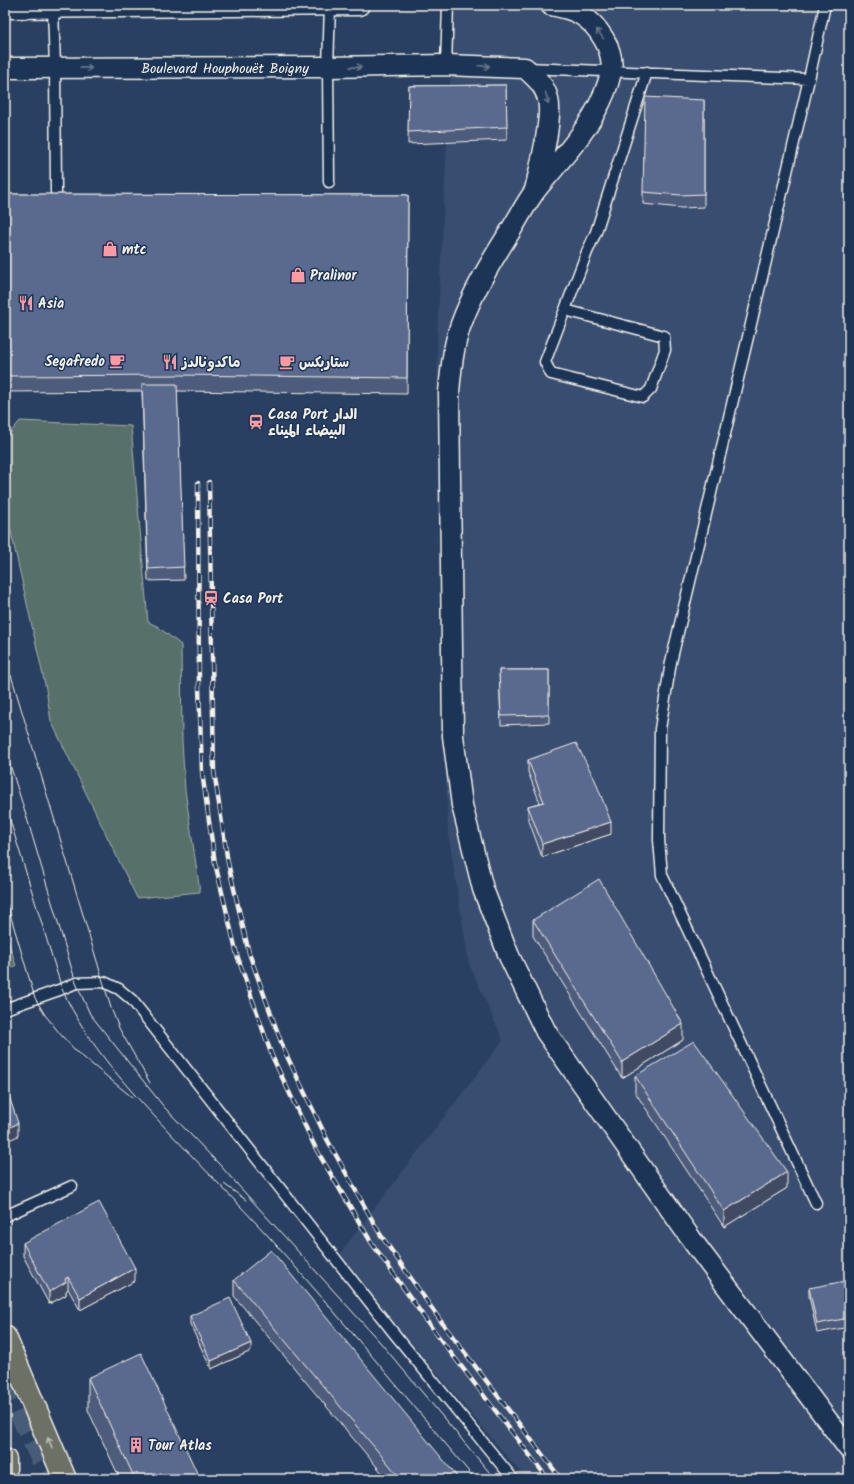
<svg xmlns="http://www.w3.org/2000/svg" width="854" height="1484" font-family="Kalam,'Playpen Sans Arabic',sans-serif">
<rect width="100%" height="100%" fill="#294062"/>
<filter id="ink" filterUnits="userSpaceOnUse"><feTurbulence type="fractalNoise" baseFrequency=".025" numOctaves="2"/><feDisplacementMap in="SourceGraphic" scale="8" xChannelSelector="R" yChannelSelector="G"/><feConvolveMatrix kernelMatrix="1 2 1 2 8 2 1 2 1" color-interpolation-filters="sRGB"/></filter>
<g filter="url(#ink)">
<path fill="#384d70" d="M454,5H849V1479H526L338,1256L503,1040L469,964L448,832L443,682L437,336Z"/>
<path fill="#596f6b" stroke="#a6b0aa" d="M20,421L131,426L148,622L157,626L181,645L182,740L185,790L200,892L137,898L51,721L46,689L5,505V439Z
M5,930L16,966L5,970Z"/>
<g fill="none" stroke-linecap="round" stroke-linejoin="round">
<path stroke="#475b76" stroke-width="22" stroke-dasharray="22 11" stroke-linecap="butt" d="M5,1381L51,1479"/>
<g stroke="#f4f1e8" stroke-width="13">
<path id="service" d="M53,9L55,67L56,192
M446,65L448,5
M527,68L809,79
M329,182L328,67L330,6
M565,310L664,336L665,350L651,389L643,397L551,374L545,362L587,252L596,232L647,72
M5,1009L62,989L76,983L104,982L119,989L132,1000L393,1332L513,1479
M816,1203L662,875L659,840L660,729L671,662L809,79L825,5
M5,1216L72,1186"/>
</g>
<g stroke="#f4f1e8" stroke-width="23">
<path id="minor" d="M551,5C561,7 571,9 580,14C598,25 615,50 611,72C604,106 580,138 558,163C551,173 542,181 535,191C526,203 519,217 511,230C492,260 472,293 460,327C453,348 451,370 449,392L453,736L462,805L483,889L509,956L546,1032L694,1243L849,1449
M5,8L359,5
M5,68L328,67L446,65L525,68C534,76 545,85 548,99C553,119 540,168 535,190"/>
</g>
<g stroke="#f4f1e8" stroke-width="25">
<path id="primary" d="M5,1337L65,1479
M5,1460V1479"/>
</g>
<use href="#service" stroke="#1d3557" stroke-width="10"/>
<use href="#minor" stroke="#1d3557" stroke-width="20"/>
<use href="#primary" stroke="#6c7065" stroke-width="22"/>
<path stroke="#f4f1e8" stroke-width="1" d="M11,675L111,1008L119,1028L150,1083
M5,749L26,815L76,983L90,1014L164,1107L218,1163L379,1341L495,1479
M5,804L62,989C88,1046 128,1088 170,1133C203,1168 237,1202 270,1238C340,1317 407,1398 475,1479
M5,897L35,998L45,1015L61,1035L77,1052L133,1098
M224,1184L246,1200"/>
<g stroke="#f4f1e8" stroke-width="4.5">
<path id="rail" d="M209,482L214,771L228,863L249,953L284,1050L328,1141L380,1234L440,1320L561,1479
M198,483L199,687L202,772L215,863L237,955L272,1056L316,1149L371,1242L431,1327L548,1479"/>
</g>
<use href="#rail" stroke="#1d3557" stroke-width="3" stroke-dasharray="9" stroke-linecap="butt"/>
</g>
<path fill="#4d5c7b" stroke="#f4f1e8" d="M506,85L507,140L408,144L409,86Z
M704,100V207L681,208L643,204V192Z
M5,194L408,195L407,394L177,391L184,580L148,581L142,391L5,392Z
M499,670H549V723L501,725Z
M528,760L611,834L542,857L528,818V806L540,803L528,772Z
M533,920L683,1040L622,1078L533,936Z
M635,1076L787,1188L724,1227L635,1092Z
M23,1243L135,1281L80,1310L68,1289L66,1291V1295L49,1304L23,1256Z
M234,1280L459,1479H387L234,1296Z
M809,1288L849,1297V1327L817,1333L809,1296Z
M190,1316L251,1351L211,1369L190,1324Z
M88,1378L200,1479H120L88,1410Z"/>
<path fill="#3f4b64" stroke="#f4f1e8" d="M611,822V834L542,857V844Z
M683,1024V1040L622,1078V1062Z
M18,1123V1136L5,1142V1130Z
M787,1172V1188L724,1227V1211Z
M135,1268V1281L80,1310V1298Z
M68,1277V1289L66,1291V1295L49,1304V1292Z
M251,1343V1351L211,1369V1361Z"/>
<path fill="#5a6b8f" stroke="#f4f1e8" d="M506,85L507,127L408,132L409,86Z
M645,97L704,100V194L681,195L643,192Z
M5,194L408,195L407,378L178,375L5,376Z
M142,384H177L184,567L148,569Z
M499,670H549V715L501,716Z
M576,743L595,780L611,822L542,844L528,806L544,802L528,760Z
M599,879L683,1024L622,1062L533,920Z
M694,1041L787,1172L724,1211L635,1076Z
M5,1084L18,1123L5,1130Z
M99,1202L135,1268L80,1298L68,1277L65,1279L66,1282L49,1292L23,1243Z
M271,1250L459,1479H401L234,1280Z
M846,1281L849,1297V1318L817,1324L809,1288Z
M230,1298L251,1343L211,1361L190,1316Z
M141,1353L200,1479H135L88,1378Z"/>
<defs><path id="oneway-shaft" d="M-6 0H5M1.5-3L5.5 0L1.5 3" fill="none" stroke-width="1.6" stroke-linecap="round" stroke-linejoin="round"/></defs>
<g stroke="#68778a">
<use href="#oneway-shaft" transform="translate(600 34) rotate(-126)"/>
<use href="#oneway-shaft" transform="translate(484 66) rotate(2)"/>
<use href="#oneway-shaft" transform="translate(356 67) rotate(-1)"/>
<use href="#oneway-shaft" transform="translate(86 68) rotate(1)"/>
<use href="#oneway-shaft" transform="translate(547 98) rotate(75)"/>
</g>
<use stroke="#bebdb4" href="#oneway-shaft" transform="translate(50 1443) rotate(-113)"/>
</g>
<defs>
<g id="shop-bare" transform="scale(1.2)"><path d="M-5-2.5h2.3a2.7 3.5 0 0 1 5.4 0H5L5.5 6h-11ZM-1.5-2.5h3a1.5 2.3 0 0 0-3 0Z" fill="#ff9aa2" stroke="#1d3557" stroke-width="2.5" paint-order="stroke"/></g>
<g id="restaurant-bare" transform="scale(1.2)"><path d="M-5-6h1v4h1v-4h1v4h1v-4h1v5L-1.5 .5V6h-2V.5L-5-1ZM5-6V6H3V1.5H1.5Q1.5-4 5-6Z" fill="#ff9aa2" stroke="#1d3557" stroke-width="2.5" paint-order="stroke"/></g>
<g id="cafe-bare" transform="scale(1.2)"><path d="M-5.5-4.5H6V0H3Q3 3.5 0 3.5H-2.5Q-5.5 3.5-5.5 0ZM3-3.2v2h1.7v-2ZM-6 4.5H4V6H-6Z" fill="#ff9aa2" stroke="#1d3557" stroke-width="2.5" paint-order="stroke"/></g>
<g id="station-bare" transform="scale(1.2)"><path d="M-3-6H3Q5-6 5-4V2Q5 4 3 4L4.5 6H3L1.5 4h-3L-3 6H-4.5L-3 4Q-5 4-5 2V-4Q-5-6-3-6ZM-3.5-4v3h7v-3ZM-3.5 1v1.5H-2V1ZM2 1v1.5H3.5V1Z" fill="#ff9aa2" stroke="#1d3557" stroke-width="2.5" paint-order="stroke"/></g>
<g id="building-bare" transform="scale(1.2)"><path d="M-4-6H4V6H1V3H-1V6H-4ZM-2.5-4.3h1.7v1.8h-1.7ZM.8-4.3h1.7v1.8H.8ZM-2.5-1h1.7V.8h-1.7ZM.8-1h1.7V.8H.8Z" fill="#ff9aa2" stroke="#1d3557" stroke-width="2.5" paint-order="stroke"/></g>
</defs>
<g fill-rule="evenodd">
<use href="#shop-bare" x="110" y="249"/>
<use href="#shop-bare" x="298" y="275"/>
<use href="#restaurant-bare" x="26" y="303"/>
<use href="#cafe-bare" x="117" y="361"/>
<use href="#restaurant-bare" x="170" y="362"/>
<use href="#cafe-bare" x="287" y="362"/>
<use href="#station-bare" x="256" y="422"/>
<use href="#station-bare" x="211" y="598"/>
<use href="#building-bare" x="136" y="1445"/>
</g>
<g text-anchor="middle" stroke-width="3" stroke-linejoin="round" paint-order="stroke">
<g font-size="14" fill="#f4f1e8" stroke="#1d3557">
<text x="225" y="73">Boulevard Houphouët Boigny</text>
</g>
<g font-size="14" font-weight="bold" fill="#f4f1e8" stroke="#1d3557" text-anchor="start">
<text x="122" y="254">mtc</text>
<text x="310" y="280">Pralinor</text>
<text x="38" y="308">Asia</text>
<text x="105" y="366" text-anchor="end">Segafredo</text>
<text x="182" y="367">ماكدونالدز</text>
<text x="299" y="367">ستاربكس</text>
<text x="268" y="419">Casa Port الدار<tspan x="268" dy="16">البيضاء الميناء</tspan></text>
<text x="223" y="603">Casa Port</text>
<text x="148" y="1450">Tour Atlas</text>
</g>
</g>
<rect width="854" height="1484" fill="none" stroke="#1d3557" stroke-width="20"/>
<rect x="10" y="10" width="834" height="1464" fill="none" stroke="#f4f1e8" stroke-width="1.5" filter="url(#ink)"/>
</svg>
